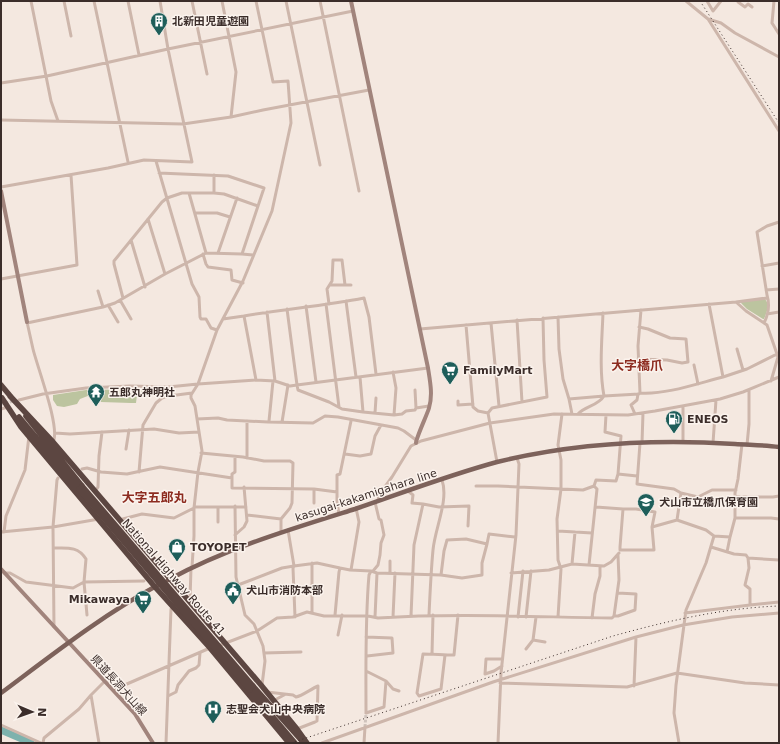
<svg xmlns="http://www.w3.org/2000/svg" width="780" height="744" font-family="'DejaVu Sans','Noto Sans JP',sans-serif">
<rect width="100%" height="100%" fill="#f4e8e0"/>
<path fill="#bcc49f" d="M765,299C770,305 767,312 764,319H763L747,309L741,303V302Z
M145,389L149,392L137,395L136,403H131L101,402L98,392L80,399L77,404L64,407L57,406L53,400V395L86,390Z"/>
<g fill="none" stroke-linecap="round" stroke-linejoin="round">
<path stroke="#7db2ad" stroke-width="7" d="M1,730L31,743"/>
<path stroke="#cfc3bc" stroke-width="3" stroke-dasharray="3 1.5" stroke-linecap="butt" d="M1,404L14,401
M365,727L366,713"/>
<path stroke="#cdb6ab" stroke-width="3" d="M31,1L51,101L58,121
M64,1L71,36
M94,1L128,162
M128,1L139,55
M192,1L207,74
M222,1L236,72L231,117
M286,1L320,165
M320,1L359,191
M686,1L708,19L779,131
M707,1L713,11L721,1
M774,1L772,23L779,34
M738,2L745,7L748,4L752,7
M708,19L721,23L735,33L779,57
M1,83L47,76L168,49L353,11
M1,120L183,124L231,117L263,110L369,90
M156,161L192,284L199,297L200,317L201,319H206L211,328L217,330
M1,187L108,168L144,160L192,162L168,49L160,1
M189,193L206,253
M214,193V175
M195,213H217L230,217
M148,219L165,274
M131,240L145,287
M218,253L237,198
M203,254L206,264L208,267L231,270L232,280L243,283
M242,254L253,255
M762,266L779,263
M1,279L77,265L71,175
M330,285H351
M766,290L779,289
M98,291L103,307
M123,298L114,264V261L162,202L167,198L182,193H214L224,194L258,206
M120,300L131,319
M346,301L356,377
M736,302L767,298
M326,304L339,407
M329,304L327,289L332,281L333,260H342L345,285
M108,305L118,322
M306,306L316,382
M287,309L297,385L428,368
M267,312L275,381
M767,314L779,312
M558,317L559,349L563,379L569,399
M223,319L244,316
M517,320L522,402
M27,322C29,331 31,340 33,349C37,366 61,429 53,442
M27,323L103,307L115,303L165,274L206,253L242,254L264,188L228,176L159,173
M491,323L499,406
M764,323C769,313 770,305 767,295L757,232L767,226L779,222
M466,325L473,407L478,411L488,413
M420,329L736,302L746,311L767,325L778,357L771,381
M737,349L743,370
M638,359L667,360L682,363L688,362L686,339L670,338L648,329L639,327
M694,365L698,384
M393,372L396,388L394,415
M723,377L747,369L777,354
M256,380L244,316C284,309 324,306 364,298L369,317L376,374
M415,390L416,408
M640,393C665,395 699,383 723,377L709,304
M19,400L43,394L86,388L130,386L168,387L198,384L256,380L275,381L290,386L297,385L298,390L329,402L342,409L363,412L360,377
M458,401V405L473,404
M1,409L8,407
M363,412L394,415L402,414L406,411L415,410L416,408L429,406
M375,413L376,398
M488,413L492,408L547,397L544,360L543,318
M488,413L497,462
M572,414L569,399L604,396C599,369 602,340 603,313
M578,414C585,406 598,406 604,396L639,394L640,393L638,346L641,310
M635,414L631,405L637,400L638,394
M197,419L218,418L227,420L268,422L313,423L325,416L338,417L398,428L404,431L416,440
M269,421L273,381
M282,422L288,385
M55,433L70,434L154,429L179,433L199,432
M683,442V406
M640,443L637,484L674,489L681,493
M642,443L643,413
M713,443L716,400
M747,445L749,424V390
M126,449L129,430
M201,453L243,457L264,461H290L293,463L292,503L290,508L281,519V532
M345,454L360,456L371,454L375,436L381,425
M235,457V472L232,474V488L314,489L337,492
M247,458V421
M82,469L87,468L101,472L127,474L160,467L232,478
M139,472L143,425L156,403L162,398L169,396L192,393
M618,474L637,476
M476,486H498L583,490L594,486L596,480L616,481L618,474L621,436L605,432L606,415
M314,489V503
M95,491L98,487L99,456L102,432
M408,491L413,495L412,503L423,504
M735,497H773L779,496
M378,501L379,495L392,477L411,446L421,441L490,423L554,414L628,415L655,411L720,399L743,392L779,377
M235,506L236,577L245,615L254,624L263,646L265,661L262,685
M194,507H246
M218,507V522
M596,507L623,509
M623,509H636L655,512L652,527L654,550H620V547Z
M339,514L337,503V475L340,474L351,421
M247,515L281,519
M735,518H771L779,519
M119,520L142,514L174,518L194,508
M677,520L681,493L698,497L712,490H736
M652,527L677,520L706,530L714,536L730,537L735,518V493L738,479L742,444
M288,530L294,566L317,563L340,568
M558,531L592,533
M1,532L53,527L99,519
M4,532L6,516L25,470L29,436
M235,535L244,527L247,521L244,487
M711,547L734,554L746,555L748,558L779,560
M54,548C67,548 78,546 86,559L84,582L87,615
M727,552L730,537
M748,558L749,568L745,585L750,589V605
M572,564L575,532
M589,565L597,489L594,486
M294,566L293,568L295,617
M192,567L194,536V508L198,472L202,451L195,406L191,398V395L198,384L217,330L243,281L272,211L291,123L288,81L273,82L256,1
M351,570L359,522L356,508
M373,571L378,565L380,555L381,543L384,535L381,520L379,519L375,502
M4,573H10L26,582L73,588L84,582L144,581
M390,573V561
M511,573L549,570L572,564L604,566L611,562L619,553
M441,575L444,551L447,540L466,539L487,544L489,534L515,537
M238,585L282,568L294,566
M190,600L191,568
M312,613V563
M685,613L750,605L779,602
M335,615L339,572L340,568L350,570L371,571
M429,615C430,593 431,571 433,550C435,528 449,500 442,480
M411,616L414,545L423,504L439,507L469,506L468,526
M614,616H618L635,610L636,594L618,593
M375,617L377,573
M393,617L395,573
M518,617L523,571
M526,617L531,571
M558,617L561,569L558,560L557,519L561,489V460L558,445L562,414
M592,618L595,594L600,576V566
M54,627L53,527L57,480L58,478
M338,635L342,615
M366,637L392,638L393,653L367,656
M533,640L545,642
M218,646L257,631L277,618L293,617L307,612L324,616H368L378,618C456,613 534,617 612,618L614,616L619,580L618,555
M526,649L533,640L536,617
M264,653L301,652
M432,654L433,615
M445,655L441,689L419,696L417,693L423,654C433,654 444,655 454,655L458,615
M502,666L494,671L485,674L486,659H502
M366,671L386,681L384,707L366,713C366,667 365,621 369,575L371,571L377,573L441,575L462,578L482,575V563L487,544
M386,681L393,689L399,691
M500,683L627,687L677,673L745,683L779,685
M634,686L636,637
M113,690L210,648
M267,692L293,695L296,697C302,696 311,689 318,686L317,721L315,722L297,729
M91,695L99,743
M168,696L176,692L178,685L189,671L196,668L199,665L200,653
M273,701L284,695
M1,725L41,743
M43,743L44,738L79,709L91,695L104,682
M166,743L171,609L173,606
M322,743L493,682L636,637L683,625L732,617L779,613
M364,743L365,727
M498,743L501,673L516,535L519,464L517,458
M679,743L674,713L676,685L686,610L706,563L714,536"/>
<path stroke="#a1847c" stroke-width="4" d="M351,1L428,368C430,381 433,395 429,408C427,415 416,438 416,443
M1,191L27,322
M1,569L135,714L153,743"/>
<path stroke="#7d625b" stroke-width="4.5" d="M168,580C227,548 291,529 355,509C402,493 449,475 497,462C574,443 656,439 735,444C749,445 764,445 779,447
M1,693C52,655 101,616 158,585"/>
<path stroke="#5c4641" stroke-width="5.5" d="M1,385L12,398
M10,396L53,442L261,685L297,729L307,743
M2,398L21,427L155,587L210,648L289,743
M26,416L82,486
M19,417L79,489
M253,686L302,741
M250,690L295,743"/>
<path stroke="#3b2d2a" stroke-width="1" stroke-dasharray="1 3" stroke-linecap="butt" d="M700,1L779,123
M291,743L613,636C667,621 723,608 779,606"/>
<path stroke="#5c4641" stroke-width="5.5" d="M82,486L253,686
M79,489L250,690"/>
</g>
<defs>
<g id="building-pin" transform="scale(0.9)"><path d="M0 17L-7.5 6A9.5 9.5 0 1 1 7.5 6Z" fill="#1e5e5a" stroke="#fbf3ed"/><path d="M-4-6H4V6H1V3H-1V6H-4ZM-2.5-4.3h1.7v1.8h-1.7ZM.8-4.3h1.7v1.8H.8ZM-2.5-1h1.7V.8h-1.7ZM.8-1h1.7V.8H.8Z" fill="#fff"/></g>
<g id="supermarket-pin" transform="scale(0.9)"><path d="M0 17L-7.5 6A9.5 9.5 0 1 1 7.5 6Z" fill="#1e5e5a" stroke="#fbf3ed"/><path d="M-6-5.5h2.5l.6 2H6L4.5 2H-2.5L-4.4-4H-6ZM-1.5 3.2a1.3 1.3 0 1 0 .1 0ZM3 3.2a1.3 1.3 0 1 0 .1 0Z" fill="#fff"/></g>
<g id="temple-pin" transform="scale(0.9)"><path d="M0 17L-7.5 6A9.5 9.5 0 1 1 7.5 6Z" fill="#1e5e5a" stroke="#fbf3ed"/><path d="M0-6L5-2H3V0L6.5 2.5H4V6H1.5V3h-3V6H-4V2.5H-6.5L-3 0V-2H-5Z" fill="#fff"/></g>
<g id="fuel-pin" transform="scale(0.9)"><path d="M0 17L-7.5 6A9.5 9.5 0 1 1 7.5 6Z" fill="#1e5e5a" stroke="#fbf3ed"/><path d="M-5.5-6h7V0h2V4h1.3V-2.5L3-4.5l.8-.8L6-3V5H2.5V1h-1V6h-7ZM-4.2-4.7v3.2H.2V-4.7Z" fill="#fff"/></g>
<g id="school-pin" transform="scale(0.9)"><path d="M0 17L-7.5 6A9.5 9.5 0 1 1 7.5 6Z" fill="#1e5e5a" stroke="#fbf3ed"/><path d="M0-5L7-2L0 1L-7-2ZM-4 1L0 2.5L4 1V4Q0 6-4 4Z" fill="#fff"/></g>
<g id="shop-pin" transform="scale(0.9)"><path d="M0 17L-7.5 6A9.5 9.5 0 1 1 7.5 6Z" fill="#1e5e5a" stroke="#fbf3ed"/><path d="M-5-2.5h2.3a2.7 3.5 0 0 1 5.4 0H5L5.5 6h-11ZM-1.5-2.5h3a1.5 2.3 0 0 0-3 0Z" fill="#fff"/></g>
<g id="civic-pin" transform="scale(0.9)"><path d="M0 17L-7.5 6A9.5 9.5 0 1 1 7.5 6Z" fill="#1e5e5a" stroke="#fbf3ed"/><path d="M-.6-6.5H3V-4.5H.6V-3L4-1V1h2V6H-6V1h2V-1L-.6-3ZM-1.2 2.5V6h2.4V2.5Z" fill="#fff"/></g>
<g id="hospital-pin" transform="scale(0.9)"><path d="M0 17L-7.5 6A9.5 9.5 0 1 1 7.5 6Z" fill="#1e5e5a" stroke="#fbf3ed"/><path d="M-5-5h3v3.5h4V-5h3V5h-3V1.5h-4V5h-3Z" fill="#fff"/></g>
</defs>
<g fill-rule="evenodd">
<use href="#building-pin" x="159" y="21"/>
<use href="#supermarket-pin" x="450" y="370"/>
<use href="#temple-pin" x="96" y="392"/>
<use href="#fuel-pin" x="674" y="419"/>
<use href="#school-pin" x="646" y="502"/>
<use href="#shop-pin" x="177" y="547"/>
<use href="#civic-pin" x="233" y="590"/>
<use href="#supermarket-pin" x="143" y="599"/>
<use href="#hospital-pin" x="213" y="709"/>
</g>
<g text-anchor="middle" stroke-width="3" stroke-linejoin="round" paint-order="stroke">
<g font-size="11" font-weight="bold" fill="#3b2d2a" stroke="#fbf3ed" text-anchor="start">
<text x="172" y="25">北新田児童遊園</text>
<text x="463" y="374">FamilyMart</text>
<text x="109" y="396">五郎丸神明社</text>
<text x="687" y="423">ENEOS</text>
<text x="659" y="506">犬山市立橋爪保育園</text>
<text x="190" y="551">TOYOPET</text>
<text x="246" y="594">犬山市消防本部</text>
<text x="130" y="603" text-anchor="end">Mikawaya</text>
<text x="226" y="713">志聖会犬山中央病院</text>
</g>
<g font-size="11" fill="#3b2d2a" stroke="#fbf3ed">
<text transform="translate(366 495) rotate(-18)" y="4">kasugai-kakamigahara line</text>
<text transform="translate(174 577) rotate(49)" y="4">National Highway Route 41</text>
<text transform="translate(119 685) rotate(48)" y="4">県道長洞犬山線</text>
</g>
<g font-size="13" font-weight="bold" fill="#8d2c20" stroke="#fbf3ed">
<text x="637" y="370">大字橋爪</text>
<text x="154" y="502">大字五郎丸</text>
</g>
</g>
<rect width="780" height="744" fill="none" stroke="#3b2d2a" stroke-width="4"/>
<g transform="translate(32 712) rotate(92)" stroke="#fbf3ed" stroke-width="3" paint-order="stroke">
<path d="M0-3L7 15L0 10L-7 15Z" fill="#3b2d2a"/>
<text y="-6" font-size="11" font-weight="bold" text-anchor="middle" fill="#3b2d2a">N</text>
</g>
</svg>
